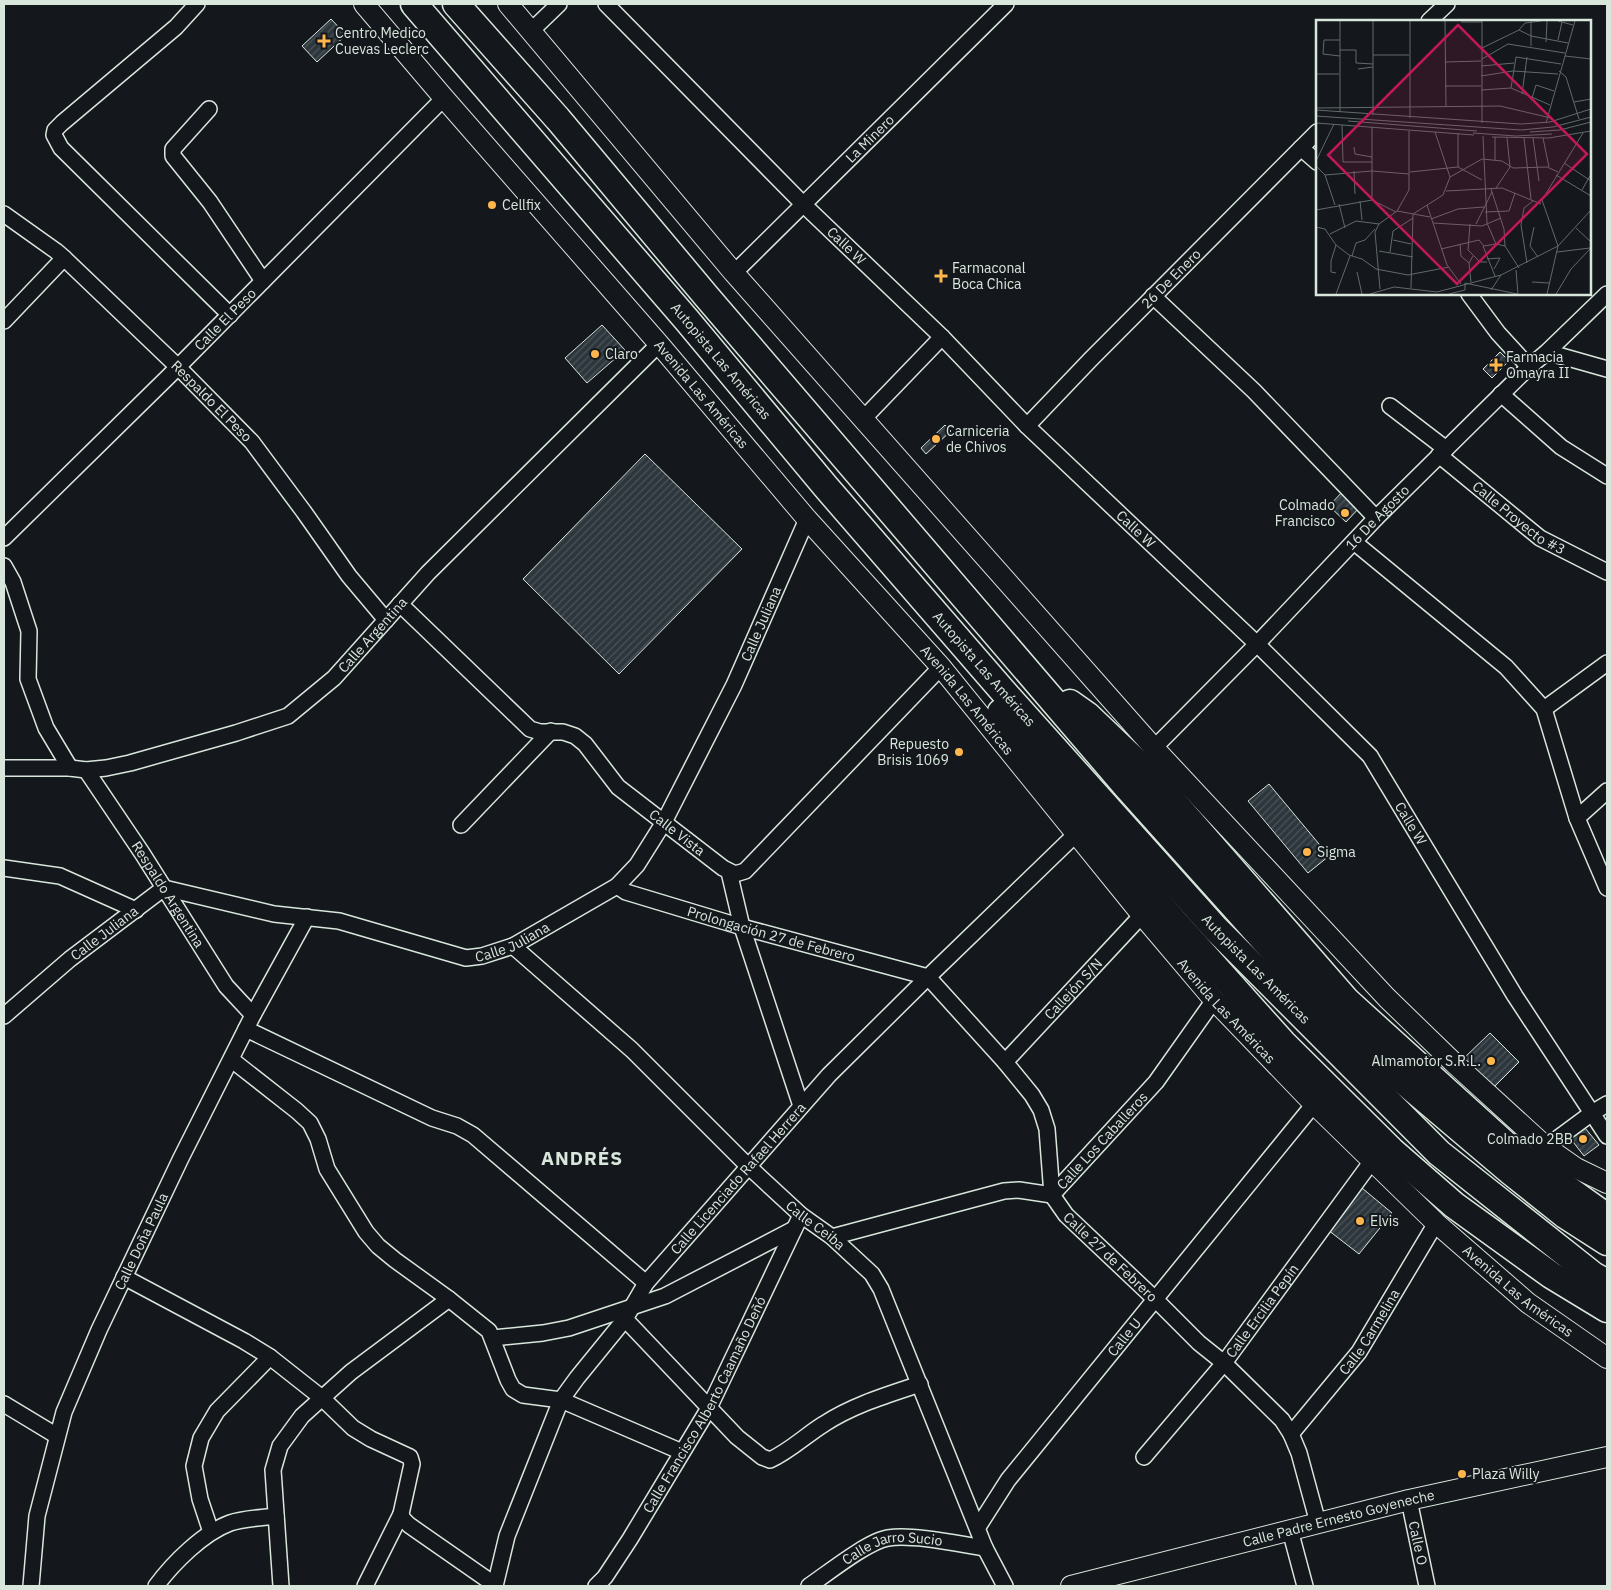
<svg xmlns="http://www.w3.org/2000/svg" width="1611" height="1590" font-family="'IBM Plex Sans',sans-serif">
<defs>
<pattern id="building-hatch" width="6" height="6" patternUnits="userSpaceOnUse" patternTransform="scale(1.25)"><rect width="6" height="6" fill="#2c363c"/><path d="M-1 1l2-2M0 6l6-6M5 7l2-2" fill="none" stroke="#4a5358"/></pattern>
</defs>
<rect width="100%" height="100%" fill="#14181c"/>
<path fill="url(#building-hatch)" stroke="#d8e6dc" d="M331,19L346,35L317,62L302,46Z
M602,325L625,350L587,383L565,358Z
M1500,352L1509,361L1492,378L1483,369Z
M945,425L951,431L926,454L921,448Z
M645,454L742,549L619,674L523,579Z
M1343,491L1360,507L1346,522L1329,506Z
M1269,784L1329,856L1308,873L1248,801Z
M1490,1033L1519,1062L1492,1089L1462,1060Z
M1581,1123L1599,1145L1584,1156L1567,1134Z
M1362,1188L1392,1213L1359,1254L1328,1230Z"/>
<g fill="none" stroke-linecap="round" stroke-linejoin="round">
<g stroke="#d8e6dc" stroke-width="18">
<g id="street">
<path d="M197,4L176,27L62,123L55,130L54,135L61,148L230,315"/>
<path id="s1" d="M606,4L804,205L942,337L1027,426L1257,644L1370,756L1515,996L1607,1136"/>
<path d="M1429,21L1447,4"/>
<path d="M531,31L559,4"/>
<path d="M209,109L173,149V156L210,202L263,281"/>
<path d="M1301,148L1317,162"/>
<path id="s2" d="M4,214L56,251L64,258L178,367L252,442L304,512L349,576L386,620"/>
<path id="s3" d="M734,273L1006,4"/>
<path d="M1469,294L1498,333L1529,367"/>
<path d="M1153,296L1254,391L1376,518"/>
<path d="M4,321L64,258"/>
<path d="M1547,352L1607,369"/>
<path d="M1501,394L1561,447L1607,476"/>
<path d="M1390,406L1446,449"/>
<path d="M864,418L942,337"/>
<path id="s4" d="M1027,426L1091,359L1317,132"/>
<path id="s5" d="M1439,455L1540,538L1607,572"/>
<path id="s6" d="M4,538L170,375L444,98"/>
<path d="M1354,542L1506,667L1544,709L1577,818L1607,888"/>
<path d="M4,566L13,582L29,631L28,679L46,728L70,768"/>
<path id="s7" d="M400,604L530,729L540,732H563L575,736L585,744L618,787L723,868L735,874L745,871L941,667"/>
<path d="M1544,709L1607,663"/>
<path id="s8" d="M1154,748L1257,644L1376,518L1529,367L1547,352L1607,294"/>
<path id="s9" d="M4,768H70L86,770L106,768L130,763L236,733L288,716L334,678L428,573L659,344"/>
<path id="s10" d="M86,770L142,853L226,986L253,1015"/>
<path d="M1577,818L1607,791"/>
<path d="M461,825L551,731"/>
<path d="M4,868L60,876L136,910"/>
<path d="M729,872L742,927L801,1106"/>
<path id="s11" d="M617,886L626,892L742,927L928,977L1005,1062L1032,1095L1041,1110L1047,1129L1052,1195L1066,1215L1156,1300L1199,1343L1224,1363L1282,1420L1291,1434L1299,1453L1318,1523"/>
<path id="s12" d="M513,946L632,1050L748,1166L801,1215L832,1237L872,1274L881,1289L985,1548L1005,1586"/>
<path id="s13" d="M4,1016L70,959L164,888L274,914L339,921L466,958L482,956L513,946L617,886L637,865L664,822L734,685L807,519"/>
<path d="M246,1029L432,1118L457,1126L473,1135L646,1283"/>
<path d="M232,1060L297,1111L310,1123L318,1139L327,1169L366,1232L378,1246L395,1260L449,1299L489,1331L508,1380L513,1389L523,1395L561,1400L682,1452"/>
<path id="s14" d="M1005,1062L1142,915"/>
<path d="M1546,1147L1592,1113L1607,1104"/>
<path id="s15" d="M1052,1195L1156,1082L1214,1000"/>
<path d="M832,1237L1004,1191L1019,1190L1052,1195"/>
<path d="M124,1277L244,1341L270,1357L322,1398L353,1428L371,1439L410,1457L412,1464L401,1514L403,1519L409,1525L495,1585"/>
<path d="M625,1319L737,1437L762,1457L770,1460C790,1451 806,1435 824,1424C853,1405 887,1395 920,1384"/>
<path d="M493,1338L543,1333L569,1328L665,1296L794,1229"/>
<path d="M4,1404L57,1436"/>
<path id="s16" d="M1291,1434L1359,1352L1436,1223"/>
<path id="s17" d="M1144,1457L1224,1363L1372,1161"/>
<path id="s18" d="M1409,1500L1427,1586"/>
<path id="s19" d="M978,1527L1008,1480L1314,1104"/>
<path d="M1290,1530L1305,1586"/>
<path d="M211,1532L200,1499L194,1466L201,1438L217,1411L270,1357"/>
<path id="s20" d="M31,1586L37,1516L64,1412L99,1330L181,1158L253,1015L307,917"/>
<path d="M156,1586C173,1563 203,1533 230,1523C244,1518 262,1518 276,1516"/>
<path d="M281,1586L273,1470L280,1446L302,1416L351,1372L449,1299"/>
<path d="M365,1586L401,1514"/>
<path id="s21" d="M495,1586L507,1536L561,1400L577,1378L625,1319L646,1283L829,1075L928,977L1077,833"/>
<path id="s22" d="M596,1586L605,1577L630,1539L709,1408L801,1215"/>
<path id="s23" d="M809,1586C828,1573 868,1541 888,1538C913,1534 959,1544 985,1548"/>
</g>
</g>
<g stroke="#d8e6dc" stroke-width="22">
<g id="secondary">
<path id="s24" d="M364,4L444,98L659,344L807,519L941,667L1142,915L1214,1000L1314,1104L1436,1223L1528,1303L1607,1358"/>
<path d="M508,4L734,273L1154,748L1387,998L1454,1063L1546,1147L1576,1168L1607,1183"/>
<path id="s25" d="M1071,1586L1409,1500L1607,1457"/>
</g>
</g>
<g stroke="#d8e6dc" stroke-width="29">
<g id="highway">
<path id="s26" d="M414,4L686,319L826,487L1002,690L1215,928L1439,1153L1593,1275L1607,1283"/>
<path d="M456,4L558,119L707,297L1126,786L1348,1034L1511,1172L1565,1215L1607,1242"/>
<path d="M1070,703L1087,715L1150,775L1347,1001L1506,1145L1607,1217"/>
<path d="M1001,712L1057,785L1173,920L1283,1043L1392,1151L1454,1205L1551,1275L1607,1309"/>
</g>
</g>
<use href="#street" stroke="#14181c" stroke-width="15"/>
<use href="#secondary" stroke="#14181c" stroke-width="20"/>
<use href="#highway" stroke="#14181c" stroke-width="26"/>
</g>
<g fill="#ffb74d" stroke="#14181c" stroke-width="2">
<path d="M321.5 33.5h5v5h5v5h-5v5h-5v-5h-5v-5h5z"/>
<circle cx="492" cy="205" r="5"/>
<path d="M938.5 268.5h5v5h5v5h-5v5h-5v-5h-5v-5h5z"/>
<circle cx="595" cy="354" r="5"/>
<path d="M1493.5 357.5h5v5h5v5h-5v5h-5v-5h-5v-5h5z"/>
<circle cx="936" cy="439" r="5"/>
<circle cx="1345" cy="513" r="5"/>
<circle cx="959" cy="752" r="5"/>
<circle cx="1307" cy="852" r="5"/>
<circle cx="1491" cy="1061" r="5"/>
<circle cx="1583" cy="1139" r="5"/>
<circle cx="1360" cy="1221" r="5"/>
<circle cx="1462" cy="1474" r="5"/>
</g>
<g text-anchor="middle" stroke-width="4" stroke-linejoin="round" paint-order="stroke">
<g font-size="14" fill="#d8e6dc" stroke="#14181c" text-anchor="start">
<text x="335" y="38">Centro Medico<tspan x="335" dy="16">Cuevas Leclerc</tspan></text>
<text x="502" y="210">Cellfix</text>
<text x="952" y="273">Farmaconal<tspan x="952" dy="16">Boca Chica</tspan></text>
<text x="605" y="359">Claro</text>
<text x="1506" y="362">Farmacia<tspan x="1506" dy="16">Omayra II</tspan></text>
<text x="946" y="436">Carniceria<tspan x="946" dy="16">de Chivos</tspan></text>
<text x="1335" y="510" text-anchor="end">Colmado<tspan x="1335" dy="16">Francisco</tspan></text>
<text x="949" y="749" text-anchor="end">Repuesto<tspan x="949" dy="16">Brisis 1069</tspan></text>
<text x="1317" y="857">Sigma</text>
<text x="1481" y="1066" text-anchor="end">Almamotor S.R.L.</text>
<text x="1573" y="1144" text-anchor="end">Colmado 2BB</text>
<text x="1370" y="1226">Elvis</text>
<text x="1472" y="1479">Plaza Willy</text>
</g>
<g font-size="14" fill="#d8e6dc" stroke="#14181c">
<text dy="5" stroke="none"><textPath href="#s3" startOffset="191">La Minero</textPath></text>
<text dy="5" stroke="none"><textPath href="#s1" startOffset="341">Calle W</textPath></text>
<text dy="5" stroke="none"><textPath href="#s4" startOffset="206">26 De Enero</textPath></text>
<text dy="5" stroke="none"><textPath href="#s6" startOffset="311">Calle El Peso</textPath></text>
<text dy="5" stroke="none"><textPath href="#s26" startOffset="471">Autopista Las Américas</textPath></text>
<text dy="5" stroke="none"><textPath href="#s24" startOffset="516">Avenida Las Américas</textPath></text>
<text dy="5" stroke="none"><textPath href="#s2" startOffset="280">Respaldo El Peso</textPath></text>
<text dy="5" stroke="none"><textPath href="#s5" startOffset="102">Calle Proyecto #3</textPath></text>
<text dy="5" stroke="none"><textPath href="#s8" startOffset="321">16 De Agosto</textPath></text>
<text dy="5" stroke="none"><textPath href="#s1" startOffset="746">Calle W</textPath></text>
<text dy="5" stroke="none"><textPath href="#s13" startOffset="985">Calle Juliana</textPath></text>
<text dy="5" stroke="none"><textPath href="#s9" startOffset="409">Calle Argentina</textPath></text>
<text dy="5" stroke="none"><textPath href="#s26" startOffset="876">Autopista Las Américas</textPath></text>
<text dy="5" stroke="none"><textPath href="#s24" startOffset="921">Avenida Las Américas</textPath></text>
<text dy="5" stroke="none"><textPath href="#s1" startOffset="1151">Calle W</textPath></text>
<text dy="5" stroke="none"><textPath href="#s7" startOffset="368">Calle Vista</textPath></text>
<text dy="5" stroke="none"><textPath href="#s10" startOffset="149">Respaldo Argentina</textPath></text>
<text dy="5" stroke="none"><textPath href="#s13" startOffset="130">Calle Juliana</textPath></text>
<text dy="5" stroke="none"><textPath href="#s11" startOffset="162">Prolongación 27 de Febrero</textPath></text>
<text dy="5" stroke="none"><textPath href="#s13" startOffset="565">Calle Juliana</textPath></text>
<text dy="5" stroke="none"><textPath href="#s26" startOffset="1281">Autopista Las Américas</textPath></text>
<text dy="5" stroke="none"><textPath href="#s14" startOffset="100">Callejón S/N</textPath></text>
<text dy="5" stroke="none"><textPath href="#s24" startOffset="1326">Avenida Las Américas</textPath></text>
<text dy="5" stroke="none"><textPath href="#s15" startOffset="74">Calle Los Caballeros</textPath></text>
<text dy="5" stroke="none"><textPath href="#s21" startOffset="482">Calle Licenciado Rafael Herrera</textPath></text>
<text dy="5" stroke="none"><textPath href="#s12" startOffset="412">Calle Ceiba</textPath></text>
<text dy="5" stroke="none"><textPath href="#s20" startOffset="365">Calle Doña Paula</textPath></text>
<text dy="5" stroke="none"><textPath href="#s11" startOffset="671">Calle 27 de Febrero</textPath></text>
<text dy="5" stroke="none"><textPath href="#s24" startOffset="1731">Avenida Las Américas</textPath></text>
<text dy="5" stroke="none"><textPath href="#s17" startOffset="188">Calle Ercilia Pepín</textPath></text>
<text dy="5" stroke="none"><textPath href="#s16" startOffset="129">Calle Carmelina</textPath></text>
<text dy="5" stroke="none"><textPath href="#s19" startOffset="240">Calle U</textPath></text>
<text dy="5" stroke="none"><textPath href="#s22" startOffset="212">Calle Francisco Alberto Caamaño Deñó</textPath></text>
<text dy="5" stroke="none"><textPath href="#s25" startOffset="276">Calle Padre Ernesto Goyeneche</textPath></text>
<text dy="5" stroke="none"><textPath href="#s18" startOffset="44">Calle O</textPath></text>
<text dy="5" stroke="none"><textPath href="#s23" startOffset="95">Calle Jarro Sucio</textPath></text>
</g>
<g font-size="19" font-weight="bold" letter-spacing="1" fill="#d8e6dc" stroke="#14181c">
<text x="582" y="1165">ANDRÉS</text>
</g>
</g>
<g transform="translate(1316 20)">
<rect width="275" height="275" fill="#14181c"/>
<path fill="none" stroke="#626a69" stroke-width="1" d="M57,1V95M129,1L130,87M166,1V103M242,1L257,5M145,2H166M209,3L225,1M203,10L215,16L252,23M24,20H8L7,34L24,36M242,20L246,2M230,22L231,1M215,26V1M166,28L203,10L209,3M24,30H40V43L57,44M57,35H93M249,36L275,39M166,39L192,24L249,33M129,42L165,41M165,46L198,43M42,49L57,47M243,51L250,57L263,99M0,54H23M165,56L197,51L242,54M129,66H165M195,68L200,37L245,44M165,70L195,68L234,85M206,74L211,37M216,78L220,65L238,71M258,82L275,79M0,88L184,86L235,98M0,90L205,104L234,102L275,89M24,92V1M0,96L205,110L237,107L275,97M94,98V1M32,101L161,111M0,103L158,115M230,103L259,1M26,105L27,142H56M214,112L244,110L275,102M157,113L200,116L236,114M167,116L171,203L180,224L189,226M176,117L233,118L275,111M179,117V140M208,118L215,179M217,118L223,161M227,118L233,147M38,127L39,134L56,137M0,141L18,104M248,143L275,161M0,146L9,155L19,185M142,147L166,160M38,151L39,174M94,152L142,147V113M9,155L56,151L93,154M240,155L275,176M134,157L166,139L186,141L197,148L231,147L242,152M180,168L194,147L191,118M175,169L188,209L189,226L203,248M266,170L275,154M130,171L186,168L225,184M56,180V107M44,181L46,200M23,184L29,208M111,185L131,245L145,264M0,190L56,180L80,192M81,191L114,197M169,192L193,191L199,173M115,199L142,189L168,187M117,203L166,206L185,198M63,204L81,191L93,170V111M63,204L59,212L64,269M154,204L152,230L164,242H171M160,204L176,172M0,207L9,209L20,225L33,235L46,239L60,249L92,255L133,247M218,207L214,226L222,237M260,208L275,222M14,214L40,201L63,204M77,220L95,224M144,224L145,236L153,243M167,226L179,256M125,229L163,220L168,226L180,224M63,231L97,237M74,232L77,211L97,198M241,232L274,228M36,236L40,223L49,220L59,209M171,239L184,238L178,249M211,243L205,205L208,188L217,181M200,250L202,274M41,252L46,274M20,253L15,252V241L20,225M155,262L153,243L157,236M216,262L233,263M95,268L97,194L127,175L134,157L119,112M175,270L185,255M20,274L34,236M54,274L78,267L121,272L185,255L242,226L275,190M133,274L149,270V263L201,274M231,274L242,226L226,180L267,113M240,274L255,249L275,228"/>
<path fill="#c2185b" fill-opacity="0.15" stroke="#c2185b" stroke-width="2.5" d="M142,5L271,134L141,264L12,135Z"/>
<rect width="275" height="275" fill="none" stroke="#d8e6dc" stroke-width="2.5"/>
</g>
<rect width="1611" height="1590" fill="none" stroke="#d8e6dc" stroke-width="10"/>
</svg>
